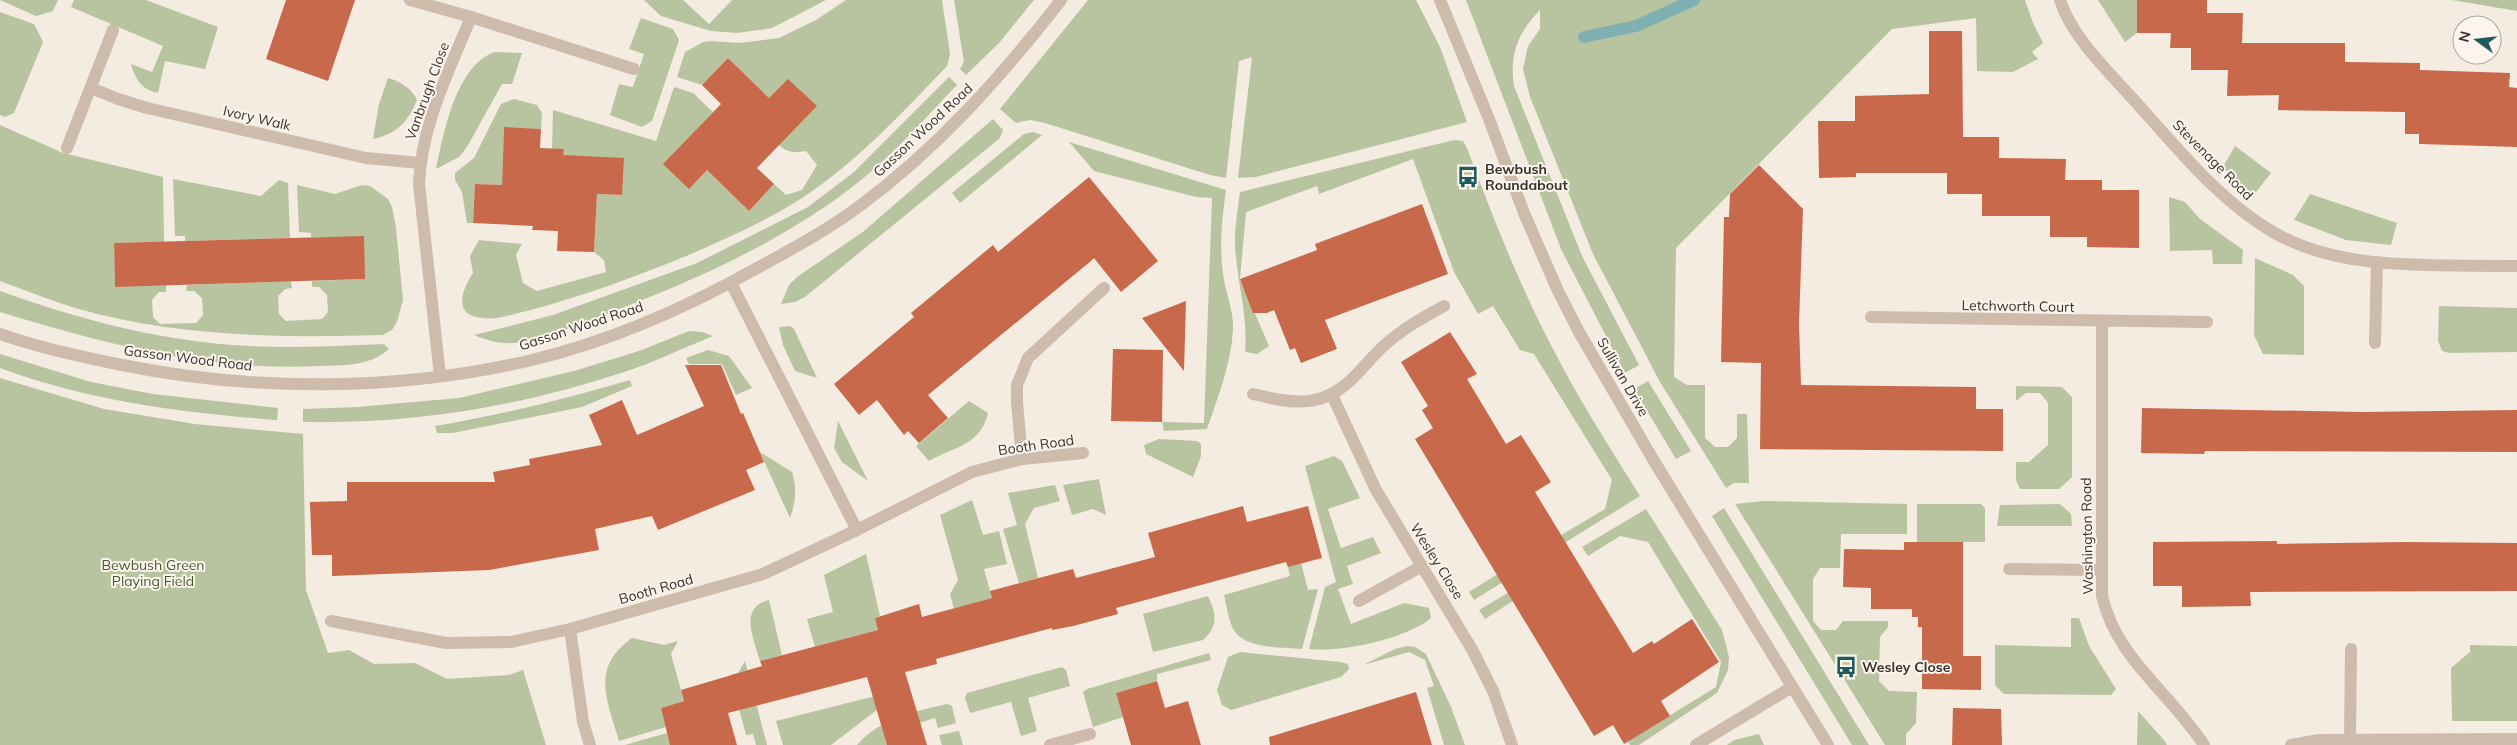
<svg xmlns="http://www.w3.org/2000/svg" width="2517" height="745" font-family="Mulish,sans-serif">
<rect width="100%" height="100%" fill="#f4ebe1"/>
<path fill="#b8c4a0" d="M0,0H58L53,11L36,16Z
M74,0H146L218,27L205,69L165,61L158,93C142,90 135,79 131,64L152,72L163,46L71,7Z
M644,0H683L709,24L732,0H826L772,28L737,33L711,31L661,16Z
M846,0H942L950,54L947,66C902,113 857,162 802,198C768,220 728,238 691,254C638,276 583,296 527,311C513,314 497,320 482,318C452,315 462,290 473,273L470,256L479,240L522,244L516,255L523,283L537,291L606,272L604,260L594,252L597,194L622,195L552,149L553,110L656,141L674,87L693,93L713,112L664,164L689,188L707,170L749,211L774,184L786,195L802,190L817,165L806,151C795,153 787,153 779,145L769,98L728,58L702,85L677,77L685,52L703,42L711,41L739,43L779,38L816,20Z
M954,0H1034L999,43L966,75L960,69L964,62Z
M1088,0H1416L1440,47L1467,122L1256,177L1238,178L1252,57L1239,61L1226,178L1210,175L1045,123L1030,120L1016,123L1000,109Z
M1466,0H2025L2033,23L2043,43L2032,52L2038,59L2013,72L1977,71L1976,18L1892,29L1676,248L1674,377L1687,385H1705V438L1715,447H1728L1737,438V414H1747L1749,483H1734L1726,488L1660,382L1593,254L1530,97L1523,69L1528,46L1540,29V10C1518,32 1509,55 1514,86L1582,256L1639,365L1625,373L1561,249Z
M2098,0H2137V33L2125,42Z
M2452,0H2517V11Z
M0,12L34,24L43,42L14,113L5,117L0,115Z
M641,18L673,29L679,40L652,121L642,127L610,115L619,84L633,87L644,54L629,49Z
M495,52L522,53L512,84H502L467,147L459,157L436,169C444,132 456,65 495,52Z
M949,77L957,85C926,117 896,152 861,180C787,240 690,283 601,316C575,326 549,337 522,342C505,345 490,342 474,335L553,315L697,263L808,207L854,172Z
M388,78C399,81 412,88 417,100C409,121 397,134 373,139L379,104Z
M514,99L537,105L542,113L541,129L504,128L502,185L475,184L473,223H467L462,192L455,180V173L474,158L501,104Z
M993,119L1003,130L1000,138L805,297L795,302L781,304L789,285L797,277L864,231Z
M0,125L63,153L163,177L164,242L114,243L115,286L166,285V292H159L152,300L153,317L160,324L196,323L203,315L202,298L194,291H186L187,285L291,281L292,288L285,289L278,296L279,314L286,321L322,319L328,312L327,295L319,287H312V281L364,279V237H311V233L299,232L297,185L335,194L362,185L370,186L388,199L392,207L396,228L403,300L397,322L392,330L383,335C280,338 176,337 75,308C50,300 25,290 0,281Z
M1033,132L1042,135L960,203L952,193L1024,134Z
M1454,140L1463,141L1467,148C1492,215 1518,282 1551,345C1577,397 1609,446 1640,496L1558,547L1553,540L1605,509L1612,480L1534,354L1520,350L1493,306L1478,314L1454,272L1413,159L1319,194L1317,186L1246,212L1240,279L1269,346L1257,354L1245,352C1248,317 1239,291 1236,257C1233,236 1237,214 1240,192Z
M1069,142L1226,190C1222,217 1219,246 1223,273C1225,292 1234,310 1233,330C1231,364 1218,397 1207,429L1164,431L1162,422L1204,423L1212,198L1196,197L1094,171Z
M2235,146L2271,173L2252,197L2223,167Z
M173,179L261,196L279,180L288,183L290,238L185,241V236H175Z
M2310,194L2397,223L2391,245L2346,240L2294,220Z
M2169,197L2185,202L2200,219L2243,250L2242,264H2213L2212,250L2170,251Z
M2255,258L2293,275L2304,286V355L2263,354L2254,335Z
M0,291C75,318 153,339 232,345C283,349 333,346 384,344L389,349C370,366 346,365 321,366C211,372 105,344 0,312Z
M2439,306L2517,308V352L2449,353L2442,351L2438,341Z
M790,326L794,329L817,378L795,371L783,345L779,327Z
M689,331L702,332L713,336C683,348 653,363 621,373C518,407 412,424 303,422V409L357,407L459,398L574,371L639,351Z
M708,350L729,356L752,388L736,395L722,364H689L686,358Z
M0,354L91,382L153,394L278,408L277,420C183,413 89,401 0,368Z
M0,378L104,409L195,424L303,434L306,590L328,653L349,650L374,664L415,663L447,679L509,675L523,670L546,745H0Z
M630,380L632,386L582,407L453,433H437L435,426C501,415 565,399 630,380Z
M1648,381L1691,451L1676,459L1634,389Z
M2016,386L2062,387L2072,397V477L2059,489H2020L2016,480V462H2029L2048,445V403L2040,393H2026L2016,401Z
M969,401L988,413C980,446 955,446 929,461L916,446Z
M838,421L868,481L842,462L834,448Z
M1159,439L1197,441L1201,444V456L1193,477L1146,454L1144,445Z
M760,452L792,472C797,489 796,501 790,518Z
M1334,456L1342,461L1360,498L1328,509L1341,548L1373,537L1381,553L1347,566L1353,584L1338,589L1351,624L1404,603L1429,608L1431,618C1406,639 1341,653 1309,649L1325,587L1336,582L1305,466Z
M1099,479L1106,515L1093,509L1072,515L1063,485Z
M1055,485L1060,501L1034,508L1025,524L1038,578L1019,583L1003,529L1017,525L1008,493Z
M972,500L983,535L999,531L1007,564L984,569L992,598L954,609L950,594L958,580L940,515Z
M1764,501L1907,504V534H1841L1840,568H1820L1813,579V621L1821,630H1836L1843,621H1888V627L1880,637L1879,681L1889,691L1917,692L1916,723L1906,734V745H1885L1735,504Z
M1917,504H1981L1985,508V542H1917Z
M2060,504L2071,514L2072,526H1997L2000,505Z
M1724,508L1869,745H1852L1712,516Z
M1646,509L1722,630L1729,657L1728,670L1717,693L1639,745H1630L1628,741L1716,687L1721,662L1648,542L1620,536L1588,556L1582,547Z
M1533,552L1538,560L1474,600L1469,592Z
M866,554L880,616L875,618L878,630L815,647L807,619L833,612L824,575Z
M1301,563L1308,590L1318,589L1302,649C1282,647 1248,649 1235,632C1228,622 1227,606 1224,595L1290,576L1288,567Z
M1545,571L1513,601L1485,619L1479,610Z
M1208,596C1216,613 1219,626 1203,640L1153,652L1143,614Z
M769,600L782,655L760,661C754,640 738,607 769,600Z
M2071,618H2079L2089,646L2116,689L2111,695L2004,694L1995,685V645L2071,647Z
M632,638L664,645L678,641L671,654L684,701L661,708L666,727L619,741C607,700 590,668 632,638Z
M2470,645L2517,646V721H2452L2451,668L2470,652Z
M1407,646L1415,647L1426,654L1451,707L1465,745H1444L1427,688L1434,686L1425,660L1409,652L1363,665L1395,649Z
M1240,652L1340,662L1348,664L1349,669L1341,677L1231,710L1222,705L1217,690L1228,657Z
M1209,653L1211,660L1157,674V681L1116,693L1123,717L1093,727L1083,692L1087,689Z
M745,661L767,745H756L753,734L746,735L730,675L738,673Z
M1062,667L1066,670L1070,686L1028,698L1037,731L1021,736L1011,702L970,713L965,698L967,693Z
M895,691L878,709L831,745H783L776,721Z
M947,704L952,706L956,723L938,728L935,718L884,734L887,745H857C881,718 913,712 947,704Z
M2138,711L2164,740L2167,745H2137Z
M691,726L695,745H625Z
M959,731L963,745H942L939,735Z
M1759,734L1764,745H1727L1734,740Z"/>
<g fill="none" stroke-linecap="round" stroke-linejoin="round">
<path stroke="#7fb0b2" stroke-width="12" d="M1584,37L1636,26L1694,0"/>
</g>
<path fill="#c8694b" d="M286,0H355L328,81L266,59Z
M2137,0H2207V13H2243L2242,43H2345V62L2420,63V70L2510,73L2509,87L2517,88V147L2419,144V134H2405V112L2278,110L2279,95L2227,96L2228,70H2191V48H2170L2171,33H2137Z
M1929,31H1962L1963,137H1999V158L2066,159L2065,180H2102V190H2139V248L2087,247V237H2050V216H1982V194H1947V173H1856V177L1819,178L1818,121H1855V96L1929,94Z
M728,58L769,98L788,79L817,106L757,168L774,184L749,211L707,170L689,189L663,164L721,104L702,85Z
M504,127L541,129L540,148L564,149L563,155L624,158L622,195L597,194L594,252L557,251L558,231L532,230L533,226L473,223L475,184L502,185Z
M1759,165L1803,209L1799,324L1801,385L1976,387V409H2003V451L1760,449L1761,363L1721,362L1724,217H1729L1730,194Z
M1089,177L1158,261L1121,292L1094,258L1091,261L928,395L948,418L919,443L908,431L904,435L877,400L859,415L834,384L914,317L911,313L993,245L998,252Z
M1422,204L1448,274L1325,320L1337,349L1301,363L1295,348L1290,350L1274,310L1267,313H1253L1240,279L1317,250L1315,244Z
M364,236L365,279L115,287L114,243Z
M1186,301L1184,371L1142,318Z
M1450,332L1477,374L1467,379L1506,444L1521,435L1551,482L1535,492L1633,653L1652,641L1654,644L1692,619L1719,662L1661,701L1670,716L1624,744L1613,725L1594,736L1415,439L1433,428L1422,410L1428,406L1401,362Z
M1113,349L1163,350L1162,422L1111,421Z
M685,365H721L741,414L743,413L764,462L746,470L755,490L658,530L652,516L595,529L599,550L489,570L332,576V555H312L310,502L347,501V482H495L493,472L530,465L529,459L602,445L589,415L622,400L637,435L704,406Z
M2142,408L2363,412L2517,410V452L2205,451L2204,454L2141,453Z
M1243,506L1247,522L1308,506L1322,558L1288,567L1286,562L1116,608L1118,614L1073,626L1052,630V628L936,659L937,664L905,672L927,745H887L867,677L728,713L737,745H670L661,708L684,701L681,690L762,666L760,661L878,630L875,618L919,604L922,617L992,598L990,591L1073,569L1076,578L1155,557L1148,533Z
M2277,541V544L2404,542L2517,543V591L2250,592L2251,606L2182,607V586H2153V542Z
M1904,542H1963V656H1981V690L1922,689V627H1918V617H1912V609H1871V588L1843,587L1844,549L1904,550Z
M1157,681L1165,708L1188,701L1201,745H1131L1116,693Z
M1416,692L1432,745H1270L1269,737Z
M1953,708L2001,709L2002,745H1952Z"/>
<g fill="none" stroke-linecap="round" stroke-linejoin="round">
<path stroke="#cdbbac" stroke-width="12" d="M2375,343L2377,262
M1253,394C1294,404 1323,409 1355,376C1366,365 1375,353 1387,343C1404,328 1424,317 1444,306
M1017,402V385L1028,358L1104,288
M2009,569L2100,570
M331,621L446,643L511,642
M2350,740L2351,649"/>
<path stroke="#cdbbac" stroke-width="12" d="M410,0L471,17
M2060,0C2072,39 2115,78 2141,108C2181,152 2221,202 2273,232C2342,273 2439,264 2517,266
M91,88L118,99L147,108L366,158L420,163
M67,148L113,30
M1871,317L2207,322
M2102,322V596C2117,660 2170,692 2204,745
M440,376L419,184C421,126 449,71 471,17L634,69
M1332,395L1376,490L1473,651L1493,691L1512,745
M1017,402L1022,459
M857,530L972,472L1022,459L1083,453
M1359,601L1422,566
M511,642L570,629
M590,745L583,722L570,629L763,574L857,530L731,283
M1050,745L1090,734
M1696,745L1792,687
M2291,745L2319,740L2517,739"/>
<path stroke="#cdbbac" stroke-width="12" d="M1440,0L1489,119L1524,213L1558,291L1579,332L1654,461L1828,745
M0,334C39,348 81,357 122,365C256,392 399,391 532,360C611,341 688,307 759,267C794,248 829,229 861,205C939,147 1002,76 1061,0"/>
</g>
<defs>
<g id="bus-bare" transform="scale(1.725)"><path d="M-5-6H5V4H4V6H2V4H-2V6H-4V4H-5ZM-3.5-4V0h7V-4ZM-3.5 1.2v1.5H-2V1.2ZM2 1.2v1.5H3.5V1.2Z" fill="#1f5a5e" stroke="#fbf5ee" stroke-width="2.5" paint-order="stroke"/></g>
</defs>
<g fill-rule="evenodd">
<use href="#bus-bare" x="1468" y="177"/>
<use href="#bus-bare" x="1846" y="667"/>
</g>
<g text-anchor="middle" stroke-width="4" stroke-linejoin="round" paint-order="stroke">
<g font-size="14" fill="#3b302b" stroke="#fbf5ee">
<text transform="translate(427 91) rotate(-70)" y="5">Vanbrugh Close</text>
<text transform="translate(257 118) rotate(13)" y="5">Ivory Walk</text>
<text transform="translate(923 130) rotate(-43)" y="5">Gasson Wood Road</text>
<text transform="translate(2213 160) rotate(45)" y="5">Stevenage Road</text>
<text transform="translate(2018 306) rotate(1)" y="5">Letchworth Court</text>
<text transform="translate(581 326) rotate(-18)" y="5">Gasson Wood Road</text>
<text transform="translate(188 358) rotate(7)" y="5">Gasson Wood Road</text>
<text transform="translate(1623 377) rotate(60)" y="5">Sullivan Drive</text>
<text transform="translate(1036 445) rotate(-8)" y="5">Booth Road</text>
<text transform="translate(2087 536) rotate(-91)" y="5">Washington Road</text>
<text transform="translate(1437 561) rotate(58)" y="5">Wesley Close</text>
<text transform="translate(656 589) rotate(-16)" y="5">Booth Road</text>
</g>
<g font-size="14" font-weight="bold" fill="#3b302b" stroke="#fbf5ee" text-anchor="start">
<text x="1485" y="174">Bewbush<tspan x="1485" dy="16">Roundabout</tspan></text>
<text x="1862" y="672">Wesley Close</text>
</g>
<g font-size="14" fill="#4a5a2e" stroke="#fbf5ee">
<text x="153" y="570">Bewbush Green<tspan x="153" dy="16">Playing Field</tspan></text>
</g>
</g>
<g transform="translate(2477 40) rotate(285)"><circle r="24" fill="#fbf5ee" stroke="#aea6a0"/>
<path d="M0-4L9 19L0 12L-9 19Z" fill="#1f5a5e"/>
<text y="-8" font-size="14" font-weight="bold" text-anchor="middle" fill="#3b302b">N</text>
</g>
</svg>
